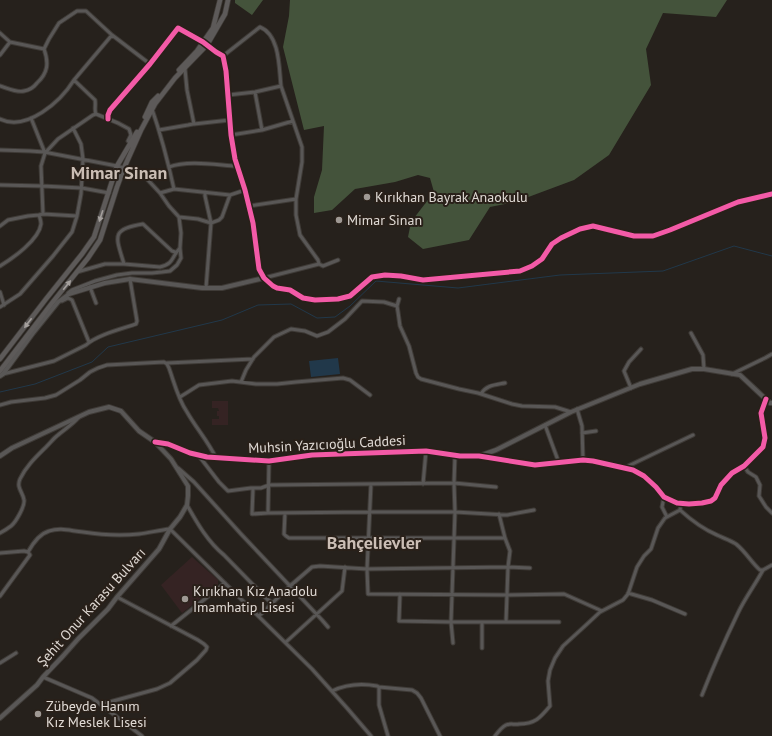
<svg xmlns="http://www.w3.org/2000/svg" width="772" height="736" font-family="'PT Sans',sans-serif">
<rect width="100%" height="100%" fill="#26211c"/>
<path fill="#352323" d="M212,401H228V425H212V419H219V416H217V411H219L218,408H212Z
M192,557L218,580V585L182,613L161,585Z"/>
<path fill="#44533b" d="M235,0H263L252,15L235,3Z
M290,0H727L716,17L663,13L646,49L651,85L609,155L574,180L515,202L490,207L469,240L423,249L408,237L411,222L434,192L430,178L418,175L395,182L355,189L332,210L314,213V197L322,170L324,126L304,130L283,47L289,16Z"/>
<path fill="#21384a" d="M338,358L340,374L311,377L309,361Z"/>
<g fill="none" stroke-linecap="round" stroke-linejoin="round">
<path stroke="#21384a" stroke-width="1" d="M0,392L35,384L92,362L108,347L222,320L258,305L291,304L317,318L335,317L350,306L376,281L458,288L560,275L663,271L734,246L772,256"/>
<g stroke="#3f3b37" stroke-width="5">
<path id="minor" d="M0,33L10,42L44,49
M0,55L10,42
M223,56L260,27C280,35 279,68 281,86L255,92L228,95
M74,80L112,35
M0,86C7,88 17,93 24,91C30,90 34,87 37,83C48,73 49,63 44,49L49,39L59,23L77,11H86L112,35L150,64
M255,92L262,130
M152,109C161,135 168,162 174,189
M31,118L45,153
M0,119C27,132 61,101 74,80L95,100C96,105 94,111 96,114
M108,119V115L110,110L150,64L178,28L203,42
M194,124L230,120
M159,130L188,125L193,124H194L187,90L185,69
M231,135L262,130L293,121
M0,150L30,151L44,152L117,166L137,172L147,179L160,193L174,189L230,195L222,217L219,220L211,223L198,219L179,217
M169,167C188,160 217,165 237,166
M0,185L42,186L82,188L109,193
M205,192V196L211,223L206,288
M230,195L245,190
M249,206L296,199
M43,214L77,216
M0,226L8,220L28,216L39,215
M124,264C116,237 110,229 143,224L172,251L175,252
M319,264L323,266L338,260
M0,266C13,258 39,240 41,224C41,222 40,218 39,215L43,214L41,166L45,153L58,139L93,115L96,114L118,123L129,129L131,135L128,141L131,143
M77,272L105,264H124L160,267C175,263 171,257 180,248
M264,278L319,264L318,260L300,235L296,215V199L302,162V147L281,86
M90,287L96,303
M0,292L4,305
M68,293L72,290L95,281L117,275L132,273H152L162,272L170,271L177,265L181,258L180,248L181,233L179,217L169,206L160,193
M399,299L397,306L398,312L400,326L409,346L416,373L418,377L421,379L459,389L478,393L512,404L522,406L555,407L571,412
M62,301L68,298L72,300L89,342
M0,307L20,294L53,256L72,232L77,216L81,194L83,159L81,144L73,128
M691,333L703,355L704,369
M167,363L253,359
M3,374L54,361L86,345C97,335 121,329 136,324L137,321L130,279
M732,374L765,358L772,354
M241,382L246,370L254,357L274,337L291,329L305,331L317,336L328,332L345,319L362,301L384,302L397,306
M631,388L624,371L629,362L641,349
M481,394C486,385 495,385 505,383
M180,397L199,385L232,381L256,384H277L296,382L343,378L350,380L370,395
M0,405L11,402L45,398L56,395L80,380L90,372L98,368L107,365L164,362L167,364L169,368C174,382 178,399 187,412C196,428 208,441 216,458
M577,409L582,426L583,460
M545,425L559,463
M582,433L596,431
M199,456L219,482L228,491L251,488L253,489L252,514L268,513
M479,456L535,465L583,460L593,461L633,470L644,476L656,487L664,497L677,503L689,504L711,501L715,498L721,485L732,473L744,466L763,447L765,438L761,413L766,399
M269,461L268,513L370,512H455L507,515L534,510
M744,466L748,472L756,477L760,485L759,496L766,507L772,513
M178,468L194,482L241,534L322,620L328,627
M624,468L693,435
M371,484L367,569L368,594L507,595L564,594L602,611
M423,484L426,451
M251,488H261L269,485L454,483L496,487
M664,497L662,507L667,517
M187,505C197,523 208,542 224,555L267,599L272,603
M680,510C691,520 703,529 717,535C723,538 730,540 736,544C746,552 751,562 760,570H763L772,565
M285,513L284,534L286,536L289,538H505
M499,514L505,538L510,551L508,567L506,622
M0,533C4,531 7,529 11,526C16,522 25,506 24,500C23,492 16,488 20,479C26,466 37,456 47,446C51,442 54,438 58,435C65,429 73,424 79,417
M28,552C33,543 39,534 49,531C61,527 71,531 83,532C102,535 120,536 139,534C149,533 159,530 170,529L312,669L347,708L371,736
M0,553L24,551L28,552L30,555L0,596
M628,593L652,600L685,614
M400,594L399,621L451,622H559
M259,616L290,586L312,567L320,566L367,569L508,567L530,568
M482,622V648
M171,626L225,583
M286,642L342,591L345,567
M453,643L451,622L455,512L454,483L455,455
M0,663L16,653
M43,677L92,698L142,736
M379,687V705L388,736
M332,691C347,684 361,683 377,686L379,687L412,690L417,693L421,698L440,736
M702,695C713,667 725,640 738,613C745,598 755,585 763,570
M102,705L106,703L157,689L170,683L197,660L206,650L207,647L204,644L198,640L117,597
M495,736C498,732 502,727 506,725C510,723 515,725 519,724C535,724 540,718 550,706L548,681L550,670L555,658L563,646L586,625L600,612L623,600L628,594L637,567L644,556L651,549L658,528L665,518L680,510L681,503"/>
</g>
<g stroke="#3f3b37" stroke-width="6">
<path id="tertiary" d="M205,43L216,52L223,56L226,71L231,135L235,159L245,190L253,223L259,269L264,278L273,286L277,288L290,290L303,298L315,300L338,299L350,296L372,277L385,275L401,276L423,280L520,271L532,266L542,259L552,244L561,238L580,229L593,226L634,236H653L670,230L738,202L772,194
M0,376L3,374L33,333L58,302L69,294L105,283L130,279L202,288H222L264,278
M155,442L168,444L190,453L207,457L269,461L312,455L426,451L460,456H479L496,450L571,412L640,384L692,369H704L740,375L770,403H772
M0,456L12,448L89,412L109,407L121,411L139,431L155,442L171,459L188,486V496L187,505L180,517L170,529L159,549L117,597L108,609L78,639L63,656L43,677L37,685L0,718"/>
</g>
<g stroke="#3f3b37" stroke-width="6">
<path id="secondary" d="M179,70L197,51L213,28L220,0
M145,117L152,102L158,96
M0,359L46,299L82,254L94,237L117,166L137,132
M0,371L52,303L88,258L100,240L117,187L124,168L141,130L155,104L175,78L207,45L225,14L228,0"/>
</g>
<use href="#minor" stroke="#595756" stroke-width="3"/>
<use href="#tertiary" stroke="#595756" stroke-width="4"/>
<use href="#secondary" stroke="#5d5a59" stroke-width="4.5"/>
<g stroke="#292019" stroke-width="8">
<path id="cycleway" d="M108,119V115L110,110L150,64L178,28L203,42L216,52L223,56L226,71L231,135L235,159L245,190L253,223L259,269L264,278L273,286L277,288L290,290L303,298L315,300L338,299L350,296L372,277L385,275L401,276L423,280L520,271L532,266L542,259L552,244L561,238L580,229L593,226L634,236H653L670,230L738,202L772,194
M155,442L168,444L190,453L207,457L269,461L312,455L426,451L460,456H479L535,465L583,460L593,461L633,470L644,476L656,487L664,497L677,503L689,504L702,503L711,501L715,498L721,485L732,473L744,466L763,447L765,438L761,413L766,399"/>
</g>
<use href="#cycleway" stroke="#f35aa7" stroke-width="5"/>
</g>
<defs><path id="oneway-solid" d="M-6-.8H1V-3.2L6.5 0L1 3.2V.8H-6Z"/></defs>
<g fill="#a5a09d">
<use href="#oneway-solid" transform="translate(101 216) rotate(108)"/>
<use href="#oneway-solid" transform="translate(67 285) rotate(-51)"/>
<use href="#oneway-solid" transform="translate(28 323) rotate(127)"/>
</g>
<g fill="#9f9994" stroke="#292019" stroke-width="1.5">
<circle cx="367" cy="197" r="4"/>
<circle cx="339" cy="220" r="4"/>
<circle cx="185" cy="599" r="4"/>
<circle cx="38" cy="714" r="4"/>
</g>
<g text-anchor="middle" stroke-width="4" stroke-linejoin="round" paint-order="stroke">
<g font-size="14" fill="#e0dad5" stroke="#292019" text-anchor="start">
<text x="375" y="202">Kırıkhan Bayrak Anaokulu</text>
<text x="347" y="225">Mimar Sinan</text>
<text x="193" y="596">Kırıkhan Kız Anadolu<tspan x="193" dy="16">İmamhatip Lisesi</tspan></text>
<text x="46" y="711">Zübeyde Hanım<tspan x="46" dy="16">Kız Meslek Lisesi</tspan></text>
</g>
<g font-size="14" fill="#e0dad5" stroke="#292019">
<text transform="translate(327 444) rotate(-3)" y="5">Muhsin Yazıcıoğlu Caddesi</text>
<text transform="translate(91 607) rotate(-48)" y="5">Şehit Onur Karasu Bulvarı</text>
</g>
<g font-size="18" font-weight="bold" fill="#cbbeb5" stroke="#292019">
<text x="119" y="179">Mimar Sinan</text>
<text x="374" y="549">Bahçelievler</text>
</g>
</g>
</svg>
